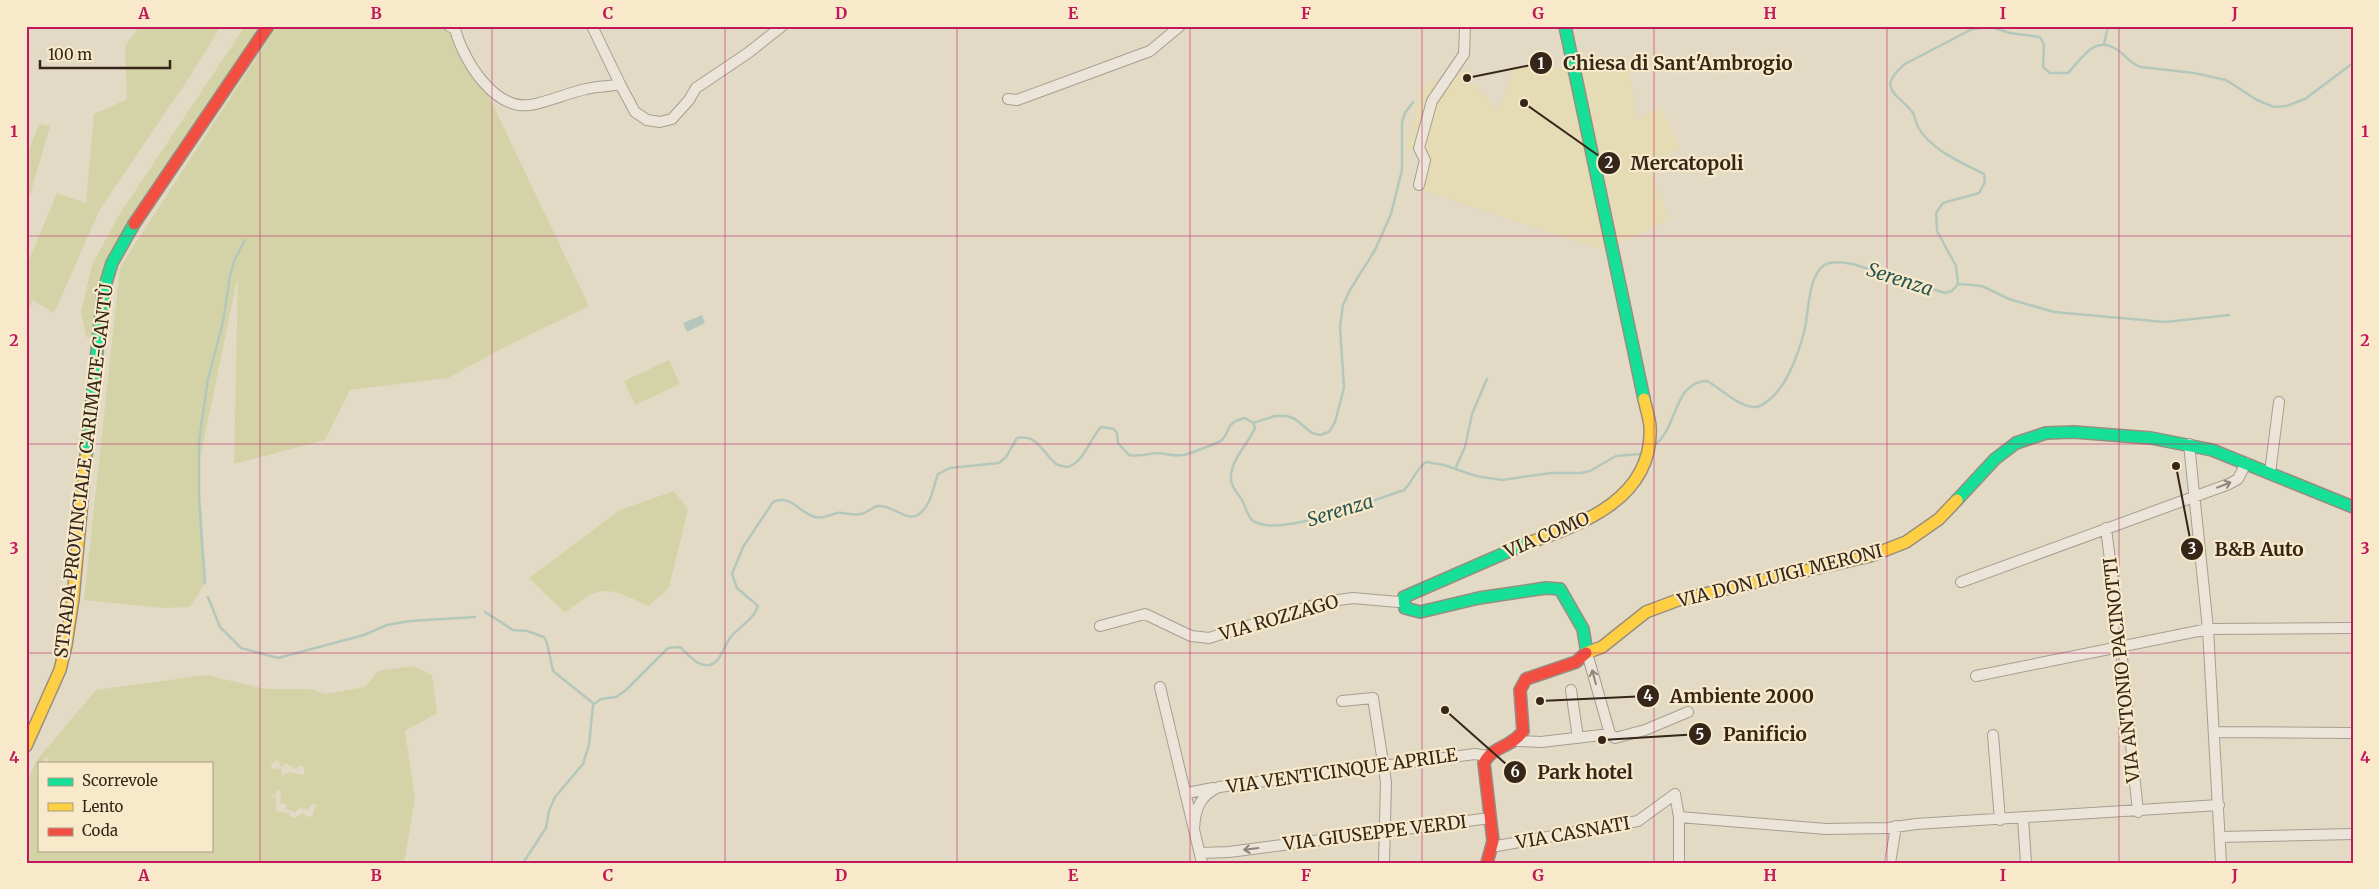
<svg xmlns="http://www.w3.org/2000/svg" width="2379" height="889" font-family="Merriweather,serif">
<rect width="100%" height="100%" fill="#e3dac6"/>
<path fill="#e5dbb4" d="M1627,58L1637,119L1661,108L1681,148L1647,164L1670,220L1602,250L1414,187L1420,152L1407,149L1421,87L1461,69L1498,111L1515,67L1566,69Z"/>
<path fill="#d4d3a7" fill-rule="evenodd" d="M140,26H221L189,78L100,209L54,313L32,300L26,323V267L57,193L86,203L94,114L127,99L125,46Z
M245,26H268L112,263L97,339L86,337L81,312L92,265L119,215Z
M277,26H442L456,33L482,82L589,306L503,348L448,378L350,390L325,440L234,464L238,275L199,464L205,583L190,607L162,608L84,600L120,267Z
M39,124L50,126L26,209V157Z
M669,360L680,384L635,405L624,381Z
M674,491L688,509L669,588L648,606C606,586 601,584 565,613L529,578L620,510Z
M413,666L432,675L437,713L405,731L415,798L404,863H393L389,860L384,863H26V785L36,761L96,690L206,675L266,689H311L325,694L365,687L378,671ZM45,758H49V763H211V850H39L37,769L39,763H45L43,759ZM278,760L281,767L286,763L295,769L300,766L304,767V775L289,772L282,776L281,769L272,768L271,764ZM279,790L281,792L280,803L286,804V809L295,812L300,808L307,810L312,804L321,805L315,806L312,816L308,817L303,813L295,818L291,817L289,813L276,811V798L270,796L276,795V790Z"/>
<path fill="#b3c8bb" d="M702,315L705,323L687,332L683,323Z"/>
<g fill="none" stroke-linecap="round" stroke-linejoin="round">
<path stroke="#b3c8bb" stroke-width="2.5" d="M2104,44L2108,26
M1959,284L1982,286L2009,299L2054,312L2165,322L2229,315
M1253,423L1275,416H1287L1295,419L1312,433L1320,435L1329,432L1335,422L1344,388L1340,327L1343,305L1350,290L1375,250L1391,214L1402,170V122L1405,113L1413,102
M1653,446C1678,431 1672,382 1707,381C1722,389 1737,406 1754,407C1760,408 1765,403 1770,399C1788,385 1800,349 1805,328C1809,309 1808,279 1823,266C1830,260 1844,263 1853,264L1945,293L1952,291L1958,284L1956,266L1937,231L1936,213L1943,203L1979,193L1985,182L1984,174C1962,163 1931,150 1918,127C1916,123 1915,117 1913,113C1900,94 1874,90 1905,64L1972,29L1991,27L2010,33L2040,37L2044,45L2043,67L2050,73H2068C2083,57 2096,33 2119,51C2127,57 2131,64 2141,67L2194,73L2226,80L2257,100L2274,107L2286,106L2305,99L2353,63
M1455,469L1465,447L1472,414L1487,379
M205,583L199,499V441L208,379L223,322L230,276L234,261L245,240
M208,597L220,627L241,648L278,658L364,635L387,625L410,621L475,617
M485,612L513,630L527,631L544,637L547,643L553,671L594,704
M523,863L546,828L549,811L555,797L583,764L589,745L593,705L601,699L616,697L626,690L668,648L680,647C688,654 697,667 709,665C720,664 724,646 730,638C739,626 753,621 758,606L737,588L732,574L743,547L773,502C791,494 800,513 815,517C823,519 830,515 837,513C845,512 853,516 861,514C867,513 872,507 878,506C890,504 907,522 918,515C931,506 933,488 938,474L950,468L999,463L1006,457L1017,438C1039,434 1042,453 1056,464C1059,466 1064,466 1068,467C1085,461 1089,440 1101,427L1114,429L1117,433L1118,443L1129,455C1138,457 1147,454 1156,453C1165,453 1174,457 1183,455C1187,455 1220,442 1222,440C1232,428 1225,423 1245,418L1253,423L1255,428C1248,444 1232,458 1231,476C1230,486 1237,492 1242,500C1245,506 1248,516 1252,520C1275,540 1376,499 1404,490C1413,481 1416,469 1426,462L1444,465L1476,476L1502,480L1551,473H1581L1590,471L1616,456L1640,454"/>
<g stroke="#a79e90" stroke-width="12">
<path id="street" d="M449,26L455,29C463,59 493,110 530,105C549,102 567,93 586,89C597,86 609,87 620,84L635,112L647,120L660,122L672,119L689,100L696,88L748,53L782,26
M592,26L620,84
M1008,99L1017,100L1150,51L1180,26
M1419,185L1425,160L1419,148L1432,101L1464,54L1465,26
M2189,444L2208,629L2221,863
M2270,473L2279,402
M2106,528L2121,648L2138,812
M1961,582L2229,484L2238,479L2246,463
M1100,626L1145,614L1191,636L1209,638L1324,602L1353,598L1398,602L1404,599
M1587,653L1610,734
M1976,676L2208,629L2353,628
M1160,687L1202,863
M1571,690L1578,738
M1342,701L1373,698L1386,782L1384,863
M2216,732L2353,733
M1993,735L2000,820
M1518,741L1541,742L1610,734L1615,738L1645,730L1688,712
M1187,793L1213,788
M1679,817L1826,829L1888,828L1916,824L2219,805
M2023,818L2026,863
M1194,829C1195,809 1200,795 1219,787L1475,754L1487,756
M2220,837L2353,834
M1491,847L1638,821L1675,794L1679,817V863
M1201,853L1229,852L1490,818
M1890,863L1896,826"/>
</g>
<g stroke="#978e80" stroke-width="14">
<path id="fast" d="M1565,26L1644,399
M86,457L103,293L112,263L134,224
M1957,500L1995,459L2016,443L2046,433L2074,432L2151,438L2212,450L2353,507
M1528,543L1404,597L1405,608L1420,612L1479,598L1546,588L1560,589L1583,629L1587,653"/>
</g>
<g stroke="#978e80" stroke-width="14">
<path id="slow" d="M1528,543C1583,524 1654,498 1650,426C1649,417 1646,408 1644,399
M1586,653L1602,647L1646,612L1678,600L1870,556L1906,542L1939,519L1957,500
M26,746L60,670L66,645L73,599L86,457"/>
</g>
<g stroke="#978e80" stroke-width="14">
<path id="jam" d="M134,224L268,26
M1487,863L1493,841L1484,763C1492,746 1513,747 1523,731L1520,690L1526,679L1576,662L1586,653"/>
</g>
<use href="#street" stroke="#ebe4d8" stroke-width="10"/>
<use href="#fast" stroke="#16e098" stroke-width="11"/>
<use href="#slow" stroke="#ffcf43" stroke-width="11"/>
<use href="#jam" stroke="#f24e42" stroke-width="11"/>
</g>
<defs><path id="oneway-shaft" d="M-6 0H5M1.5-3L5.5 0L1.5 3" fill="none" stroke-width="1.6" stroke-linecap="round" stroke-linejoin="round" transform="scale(1.25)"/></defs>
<g stroke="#908578">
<use href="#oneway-shaft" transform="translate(2224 485) rotate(-21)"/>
<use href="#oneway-shaft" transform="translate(1594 677) rotate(-105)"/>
<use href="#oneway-shaft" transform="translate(1251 849) rotate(173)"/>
</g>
<path fill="none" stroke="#c2185b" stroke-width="1" stroke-opacity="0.55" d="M260,26V863M492,26V863M725,26V863M957,26V863M1190,26V863M1422,26V863M1654,26V863M1887,26V863M2119,26V863M26,236H2353M26,444H2353M26,653H2353"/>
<g text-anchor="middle" stroke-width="4.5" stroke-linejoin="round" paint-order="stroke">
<g font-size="18" fill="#352619" stroke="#f7e9c9">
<text transform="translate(84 471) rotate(-83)" y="6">STRADA PROVINCIALE CARIMATE-CANTÙ</text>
<text transform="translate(1547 535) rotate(-23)" y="6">VIA COMO</text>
<text transform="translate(1780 576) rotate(-14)" y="6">VIA DON LUIGI MERONI</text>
<text transform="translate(1279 618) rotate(-16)" y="6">VIA ROZZAGO</text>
<text transform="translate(2122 670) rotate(-96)" y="6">VIA ANTONIO PACINOTTI</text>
<text transform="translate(1342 771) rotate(-8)" y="6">VIA VENTICINQUE APRILE</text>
<text transform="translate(1375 833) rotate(-7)" y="6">VIA GIUSEPPE VERDI</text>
<text transform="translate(1573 833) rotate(-10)" y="6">VIA CASNATI</text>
</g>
<g font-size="19" font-style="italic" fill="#275552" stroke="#f7e9c9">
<text transform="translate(1900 279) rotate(18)" y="7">Serenza</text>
<text transform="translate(1340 510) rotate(-17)" y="7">Serenza</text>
</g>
</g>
<path fill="none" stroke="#352619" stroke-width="2" d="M1467 78L1541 63M1524 103L1609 163M2176 466L2192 549M1540 701L1648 696M1602 740L1700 734M1445 710L1515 772"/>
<g fill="#352619" stroke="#f7e9c9" stroke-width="2">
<circle cx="1467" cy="78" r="5"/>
<circle cx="1524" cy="103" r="5"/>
<circle cx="2176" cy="466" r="5"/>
<circle cx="1540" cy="701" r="5"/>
<circle cx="1602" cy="740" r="5"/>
<circle cx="1445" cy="710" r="5"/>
<circle cx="1541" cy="63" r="12"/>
<circle cx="1609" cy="163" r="12"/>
<circle cx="2192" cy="549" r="12"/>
<circle cx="1648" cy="696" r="12"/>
<circle cx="1700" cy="734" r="12"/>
<circle cx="1515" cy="772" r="12"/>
</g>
<g font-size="15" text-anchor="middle" font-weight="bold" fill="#fff">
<text x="1541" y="69">1</text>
<text x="1609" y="168">2</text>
<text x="2192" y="554">3</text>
<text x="1648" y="701">4</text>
<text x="1700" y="740">5</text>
<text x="1515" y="777">6</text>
</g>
<g font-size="19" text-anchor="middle" font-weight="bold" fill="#352619" stroke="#f7e9c9" stroke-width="4.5" stroke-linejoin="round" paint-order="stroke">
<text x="1678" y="70">Chiesa di Sant'Ambrogio</text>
<text x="1687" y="170">Mercatopoli</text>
<text x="2259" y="556">B&amp;B Auto</text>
<text x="1742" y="703">Ambiente 2000</text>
<text x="1765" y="741">Panificio</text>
<text x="1585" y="779">Park hotel</text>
</g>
<rect width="2379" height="889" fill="none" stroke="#f7e9c9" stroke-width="55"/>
<rect x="38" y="762" width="175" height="90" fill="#f7e9c9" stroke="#a99b83"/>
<rect x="48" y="778" width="25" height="8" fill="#16e098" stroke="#a99b83"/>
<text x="82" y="786" font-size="15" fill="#352619">Scorrevole</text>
<rect x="48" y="803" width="25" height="8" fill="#ffcf43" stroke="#a99b83"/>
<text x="82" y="812" font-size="15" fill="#352619">Lento</text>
<rect x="48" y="828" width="25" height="8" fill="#f24e42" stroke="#a99b83"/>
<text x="82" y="836" font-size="15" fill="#352619">Coda</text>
<path d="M40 60v8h130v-8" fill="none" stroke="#352619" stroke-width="2.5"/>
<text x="48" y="60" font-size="15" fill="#352619" stroke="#f7e9c9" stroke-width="4" paint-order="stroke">100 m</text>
<rect x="28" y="28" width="2324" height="834" fill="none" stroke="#c2185b" stroke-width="2"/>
<g font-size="16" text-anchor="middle" font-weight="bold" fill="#c2185b">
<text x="144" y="19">A</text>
<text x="376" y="19">B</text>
<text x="608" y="19">C</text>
<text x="841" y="19">D</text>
<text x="1073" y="19">E</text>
<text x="1306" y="19">F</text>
<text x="1538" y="19">G</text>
<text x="1770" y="19">H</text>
<text x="2003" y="19">I</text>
<text x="2235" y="19">J</text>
<text x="14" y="137">1</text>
<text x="2365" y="137">1</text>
<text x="14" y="346">2</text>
<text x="2365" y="346">2</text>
<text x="14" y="554">3</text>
<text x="2365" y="554">3</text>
<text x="14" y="763">4</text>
<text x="2365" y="763">4</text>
<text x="144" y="881">A</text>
<text x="376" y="881">B</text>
<text x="608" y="881">C</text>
<text x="841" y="881">D</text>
<text x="1073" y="881">E</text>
<text x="1306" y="881">F</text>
<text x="1538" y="881">G</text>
<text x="1770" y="881">H</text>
<text x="2003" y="881">I</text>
<text x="2235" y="881">J</text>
</g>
</svg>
